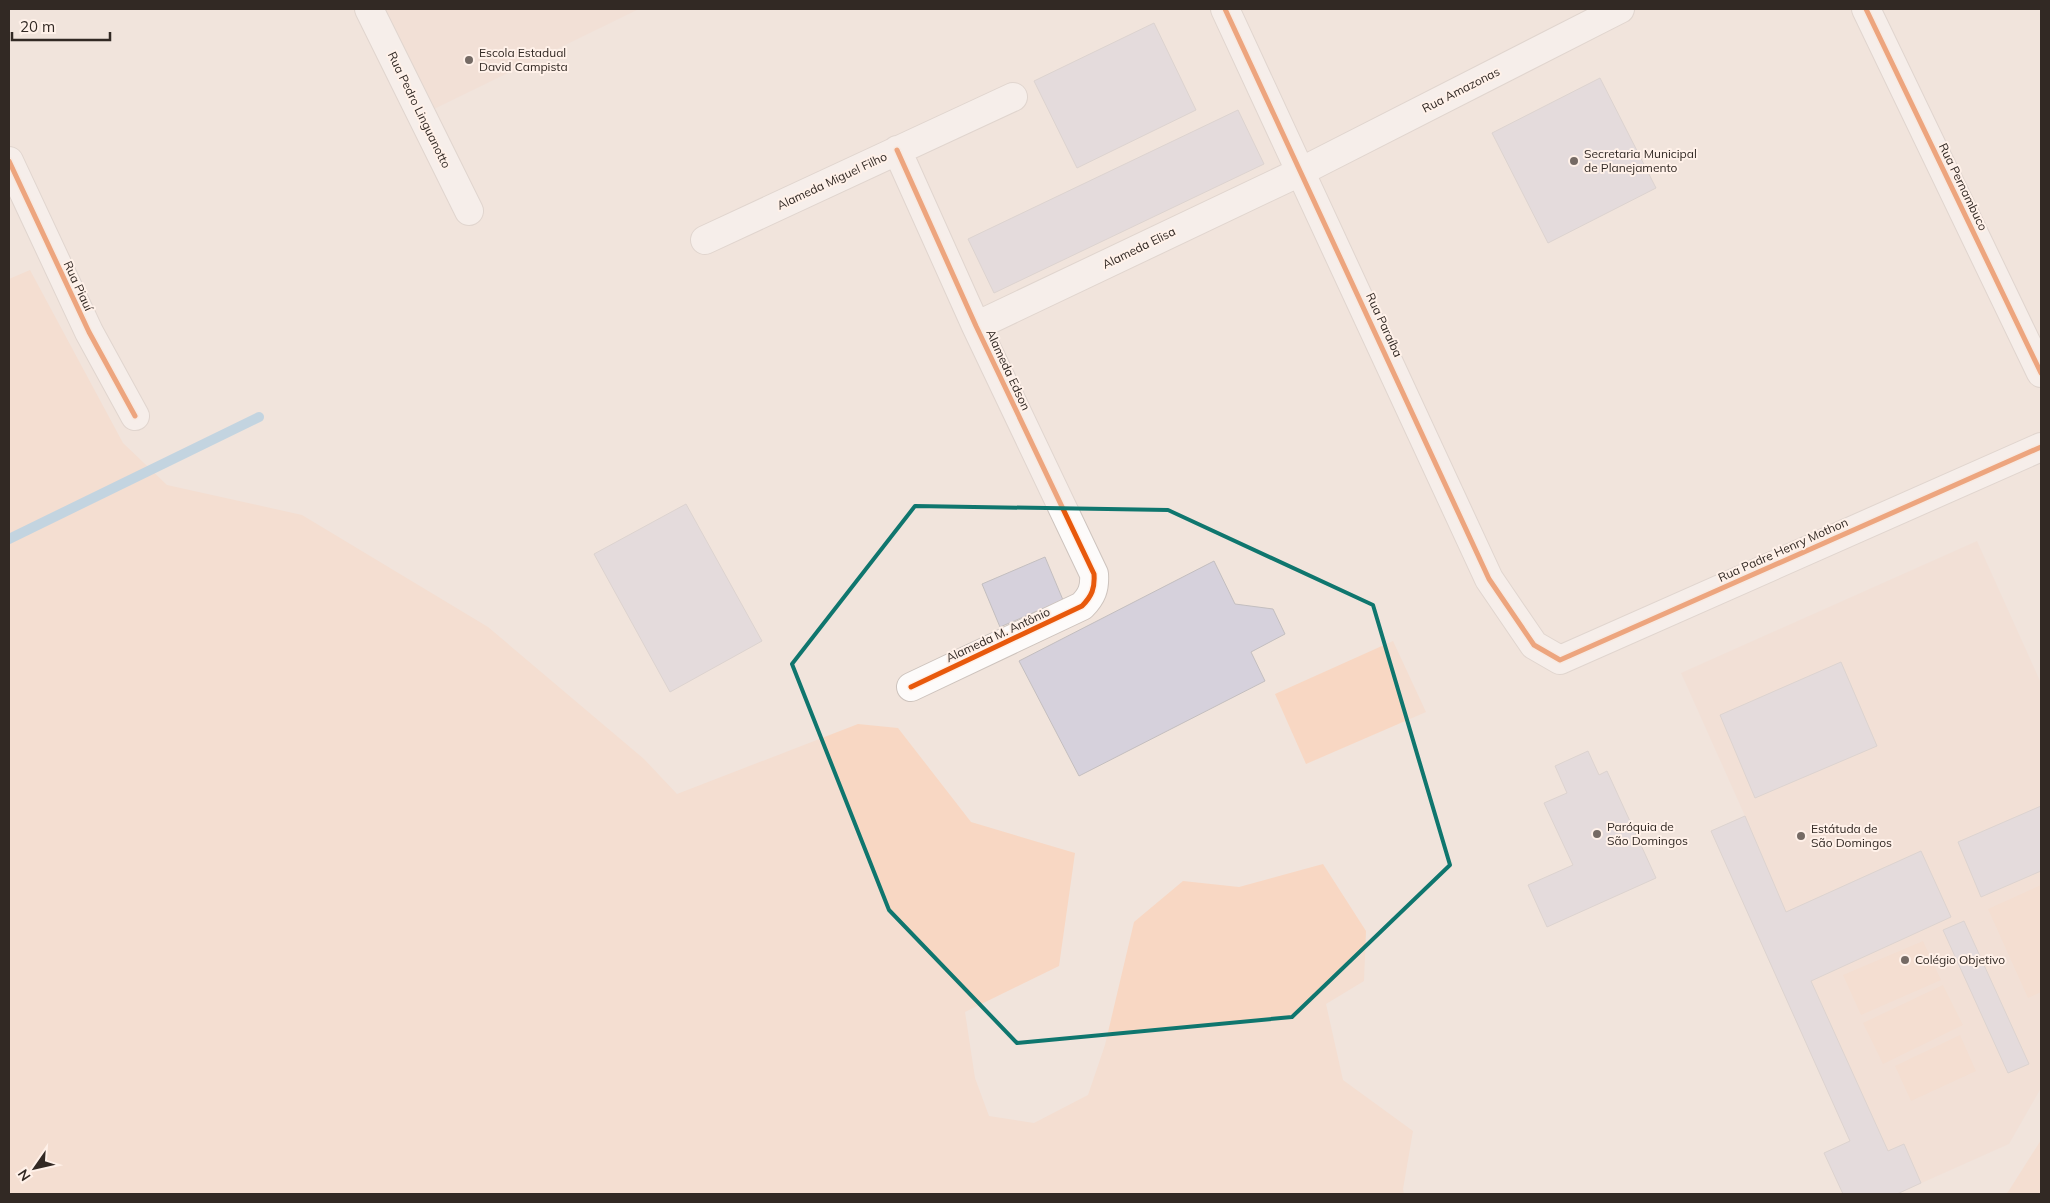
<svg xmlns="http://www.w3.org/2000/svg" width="2050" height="1203" font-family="Mulish,sans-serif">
<rect width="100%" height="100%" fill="#f1e4dc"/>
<path fill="#f3dccf" d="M380,9H639L430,111Z
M1977,541L2041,683V1088L2009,1144L1897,1194H1843L1824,1153L1850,1141L1711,831L1745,816L1681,673Z"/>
<path fill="#f8d7c3" d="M30,270L123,443L167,485L302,515L488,627L644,759L677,794L858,724L898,728L971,822L1075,853L1059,966L965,1012L975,1078L989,1116L1034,1123L1088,1095L1105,1045L1134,922L1183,881L1239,887L1323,864L1366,931L1364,981L1326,1004L1343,1080L1413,1131L1403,1189L1404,1194H9V279Z
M1393,641L1426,712L1306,764L1275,694Z
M2041,885V992L2028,998L1988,909Z
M1923,941L1941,980L1861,1015L1843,975Z
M1943,985L1963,1025L1883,1064L1863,1023Z
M1960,1035L1976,1071L1911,1101L1895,1066Z
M2041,1140V1194H2005L2008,1192Z"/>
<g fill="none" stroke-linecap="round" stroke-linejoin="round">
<path stroke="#8dc2e4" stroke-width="10" d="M9,539L259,417"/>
</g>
<path fill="#d6d1dc" stroke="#c3bebf" d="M1154,23L1196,110L1077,168L1034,81Z
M1600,78L1656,188L1548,243L1492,133Z
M1238,110L1264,164L994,293L968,239Z
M686,504L762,641L670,692L594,554Z
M1045,557L1063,600L1000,627L982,584Z
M1214,561L1235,604L1273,609L1285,634L1251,652L1265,681L1079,776L1019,661Z
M1841,662L1877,746L1755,798L1720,715Z
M1588,751L1599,775L1607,771L1656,878L1547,927L1528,885L1573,865L1544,803L1567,793L1555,766Z
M2041,806V871L1981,897L1958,842Z
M1745,816L1786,912L1921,851L1951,917L1811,981L1888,1151L1904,1144L1921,1183L1897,1194H1843L1824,1153L1850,1141L1711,831Z
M1964,921L2029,1064L2008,1073L1943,930Z"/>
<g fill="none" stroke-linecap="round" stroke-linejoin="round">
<g stroke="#cdc3bd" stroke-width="30">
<path id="street" d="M369,9L469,211
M1225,9L1489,579L1534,645L1560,660L2041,447
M897,150L976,326L1094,574C1095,588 1092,596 1082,606L911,687
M9,161L89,332L135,416
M705,240L1013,97
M976,326L1302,171L1620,9"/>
</g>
<g stroke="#cdc3bd" stroke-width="30">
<path id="secondary" d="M1866,9L2041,373"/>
</g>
<use href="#street" stroke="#fdfbfa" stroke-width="28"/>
<use href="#secondary" stroke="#fdfbfa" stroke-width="28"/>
<g stroke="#fff1e9" stroke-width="8">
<path id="cycleway" d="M1225,9L1489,579L1534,645L1560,660L2041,447
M1866,9L2041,373
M897,150L976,326L1094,574C1095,588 1092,596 1082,606L911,687
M9,161L89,332L135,416"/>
</g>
<use href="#cycleway" stroke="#e8590c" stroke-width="5"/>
</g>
<path d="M0 0H2050V1203H0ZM915,506L1168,510L1373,605L1450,865L1292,1017L1017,1043L889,910L792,664Z" fill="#f1e4dc" fill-opacity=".55" fill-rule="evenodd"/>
<path fill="none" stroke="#0f766e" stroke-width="4" stroke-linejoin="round" d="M915,506L1168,510L1373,605L1450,865L1292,1017L1017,1043L889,910L792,664Z"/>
<g fill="#756a64" stroke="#fff1e9" stroke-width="2">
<circle cx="469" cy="60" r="5"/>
<circle cx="1574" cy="161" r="5"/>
<circle cx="1597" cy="834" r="5"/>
<circle cx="1801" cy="836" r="5"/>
<circle cx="1905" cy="960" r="5"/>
</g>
<g text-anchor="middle" stroke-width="4" stroke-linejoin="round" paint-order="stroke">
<g font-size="12" fill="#322924" stroke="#fff1e9" text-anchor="start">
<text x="479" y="57">Escola Estadual<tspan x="479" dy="14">David Campista</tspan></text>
<text x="1584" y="158">Secretaria Municipal<tspan x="1584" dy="14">de Planejamento</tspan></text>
<text x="1607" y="831">Paróquia de<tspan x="1607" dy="14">São Domingos</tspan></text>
<text x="1811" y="833">Estátuda de<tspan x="1811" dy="14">São Domingos</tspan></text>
<text x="1915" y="964">Colégio Objetivo</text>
</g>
<g font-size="12" fill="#322924" stroke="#fff1e9">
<text transform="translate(1461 90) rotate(-27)" y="4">Rua Amazonas</text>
<text transform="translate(419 110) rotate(64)" y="4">Rua Pedro Linguanotto</text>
<text transform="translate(832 181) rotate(-25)" y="4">Alameda Miguel Filho</text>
<text transform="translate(1963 187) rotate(64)" y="4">Rua Pernambuco</text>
<text transform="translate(1139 248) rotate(-26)" y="4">Alameda Elisa</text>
<text transform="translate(78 286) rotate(65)" y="4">Rua Piauí</text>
<text transform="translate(1384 325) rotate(65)" y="4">Rua Paraíba</text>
<text transform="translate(1008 370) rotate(65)" y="4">Alameda Edson</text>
<text transform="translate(1783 550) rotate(-24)" y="4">Rua Padre Henry Mothon</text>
<text transform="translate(998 635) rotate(-25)" y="4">Alameda M. Antônio</text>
</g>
</g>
<rect width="2050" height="1203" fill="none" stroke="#322924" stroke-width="20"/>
<g transform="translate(35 1168) rotate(236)" stroke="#fff1e9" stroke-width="4" paint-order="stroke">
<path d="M0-4L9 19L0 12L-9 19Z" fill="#322924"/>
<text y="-8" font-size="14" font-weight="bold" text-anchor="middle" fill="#322924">N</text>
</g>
<path d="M12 32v8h98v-8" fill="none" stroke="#322924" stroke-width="2.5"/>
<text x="20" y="32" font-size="15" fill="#322924" stroke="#fff1e9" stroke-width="4" paint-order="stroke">20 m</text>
</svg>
